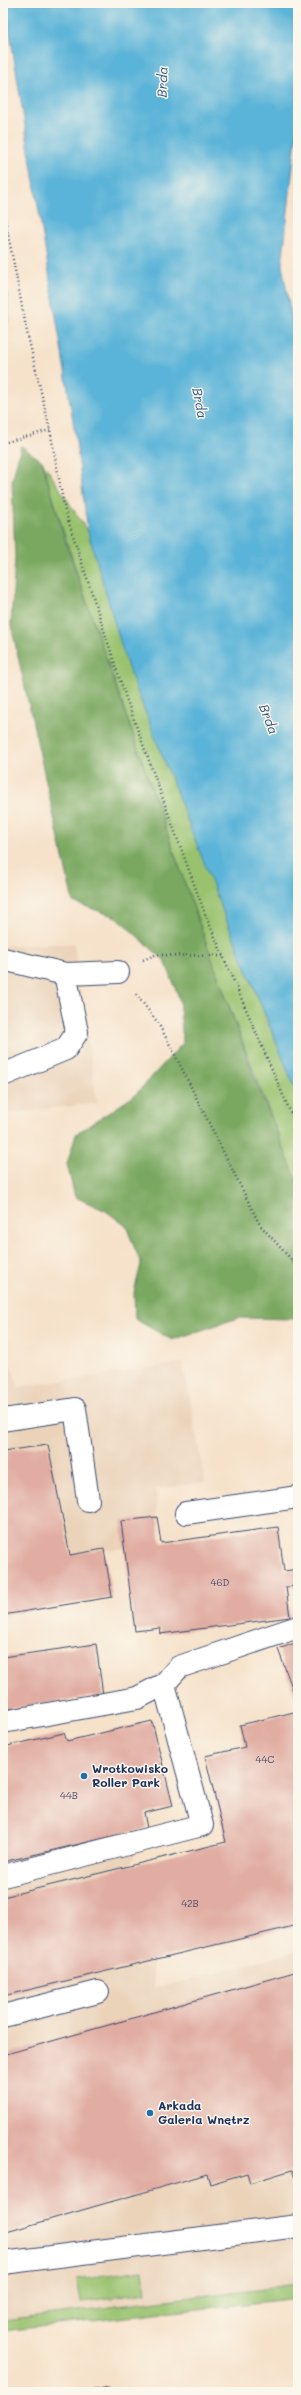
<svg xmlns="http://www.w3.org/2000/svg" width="301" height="2395" font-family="Mali,sans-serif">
<rect width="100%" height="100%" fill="#fbf7ec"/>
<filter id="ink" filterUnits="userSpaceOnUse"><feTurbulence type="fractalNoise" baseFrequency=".025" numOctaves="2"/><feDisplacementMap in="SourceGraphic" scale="8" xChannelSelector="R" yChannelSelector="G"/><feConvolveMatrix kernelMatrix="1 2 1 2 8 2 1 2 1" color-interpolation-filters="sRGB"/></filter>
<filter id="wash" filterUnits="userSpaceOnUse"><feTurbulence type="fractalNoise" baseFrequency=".012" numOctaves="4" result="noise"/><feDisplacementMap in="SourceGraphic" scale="16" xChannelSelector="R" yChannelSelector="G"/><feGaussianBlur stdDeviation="0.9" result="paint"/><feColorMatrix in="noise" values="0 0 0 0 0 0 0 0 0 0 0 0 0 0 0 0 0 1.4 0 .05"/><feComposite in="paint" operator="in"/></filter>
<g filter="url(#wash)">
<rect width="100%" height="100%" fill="#f6e2ca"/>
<path fill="#ebd3ba" d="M74,943L97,1103L3,1114V946Z
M3,1345L19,1387L183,1363L205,1482L156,1489L157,1517L121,1521L125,1548L3,1565Z
M147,1828L129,1867L152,1962L154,1989L298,1950V2298L3,2331V1862Z"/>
<path fill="#99c26e" stroke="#5a7866" d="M3,259L9,317L3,336Z
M42,461L88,532L220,904L298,1096V1184C242,1046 192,906 144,765C108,664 72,564 42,461Z
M143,2270L146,2293L81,2302L77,2279Z
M298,2284V2298L3,2331V2320Z"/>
<path fill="#7aa861" stroke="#4a6c60" d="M21,446L42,461L66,543L182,875L255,1079L298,1184V1319L238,1318L172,1340L135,1319L134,1292L141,1264L126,1226L106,1211L75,1197L67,1164L76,1134L134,1096L183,1043L179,998L165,961L116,917L73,902L11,625L15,557L12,481Z"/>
<path fill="#5ab3d8" stroke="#3a719b" d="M5,3H298V122L282,265L298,352V1096L220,904L127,665L88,532L75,433Z"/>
<g id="blocks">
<path fill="#e1ada3" d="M48,1445L70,1555L104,1549L112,1597L3,1615V1451Z
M157,1517L161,1543L278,1527L284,1571L298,1569V1586L286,1587L290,1617L160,1634L161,1628L135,1631L121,1521Z
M298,1642V1704L278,1649Z
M96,1644L103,1695L3,1710V1657Z
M294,1712L298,1727V1925L3,1996V1897L226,1842L205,1756L245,1747L240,1725Z
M152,1721L173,1806L144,1813L147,1828L3,1862V1747L64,1733L67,1741Z
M298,1971V2177L295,2178L292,2170L250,2183L247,2173L210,2184L207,2174L3,2233V2055Z
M109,2387L110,2392H89V2391Z"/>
</g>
</g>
<g filter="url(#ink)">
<use href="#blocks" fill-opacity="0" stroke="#3c4a6e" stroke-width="1"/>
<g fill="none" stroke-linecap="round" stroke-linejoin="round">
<g stroke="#3c4a6e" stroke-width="24">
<path id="minor" d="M3,959L65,974L118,972
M3,1075L66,1049L77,1032L65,974
M3,1420L75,1409L88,1500
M186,1513L298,1497
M3,1722L137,1698L164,1684L179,1667L298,1627
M3,1876L202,1825L164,1684
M3,2016L98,1992
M3,2263L298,2226"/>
</g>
<path stroke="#3c4a6e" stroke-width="2.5" stroke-dasharray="1 3" stroke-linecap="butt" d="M3,208L27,332L50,430L65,511L126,698L205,914L298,1130
M3,443L50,430
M143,960L155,955L224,956
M136,994L158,1023L170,1045L260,1225L298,1267"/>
<use href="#minor" stroke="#fff" stroke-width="22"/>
</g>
</g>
<g fill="#1f6fb2" stroke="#fbf7ec" stroke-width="1.5">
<circle cx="84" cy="1776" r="4"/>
<circle cx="150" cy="2113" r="4"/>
</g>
<g text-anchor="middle" stroke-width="3" stroke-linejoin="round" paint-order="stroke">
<g font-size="10" fill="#4c4e6f">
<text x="220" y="1586">46D</text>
<text x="265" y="1763">44C</text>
<text x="69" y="1799">44B</text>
<text x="190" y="1907">42B</text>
</g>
<g font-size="12" font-weight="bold" fill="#1b2f5e" stroke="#fbf7ec" text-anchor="start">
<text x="92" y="1773">Wrotkowisko<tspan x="92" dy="14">Roller Park</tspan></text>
<text x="158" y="2110">Arkada<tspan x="158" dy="14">Galeria Wnętrz</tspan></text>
</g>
<g font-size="13" font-style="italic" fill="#2e5783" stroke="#fbf7ec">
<text transform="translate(162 82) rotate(-88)" y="5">Brda</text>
<text transform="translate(200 403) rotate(79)" y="5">Brda</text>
<text transform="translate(269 719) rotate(69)" y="5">Brda</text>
</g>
</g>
<rect width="301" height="2395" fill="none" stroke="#fbf7ec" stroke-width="16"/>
</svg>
